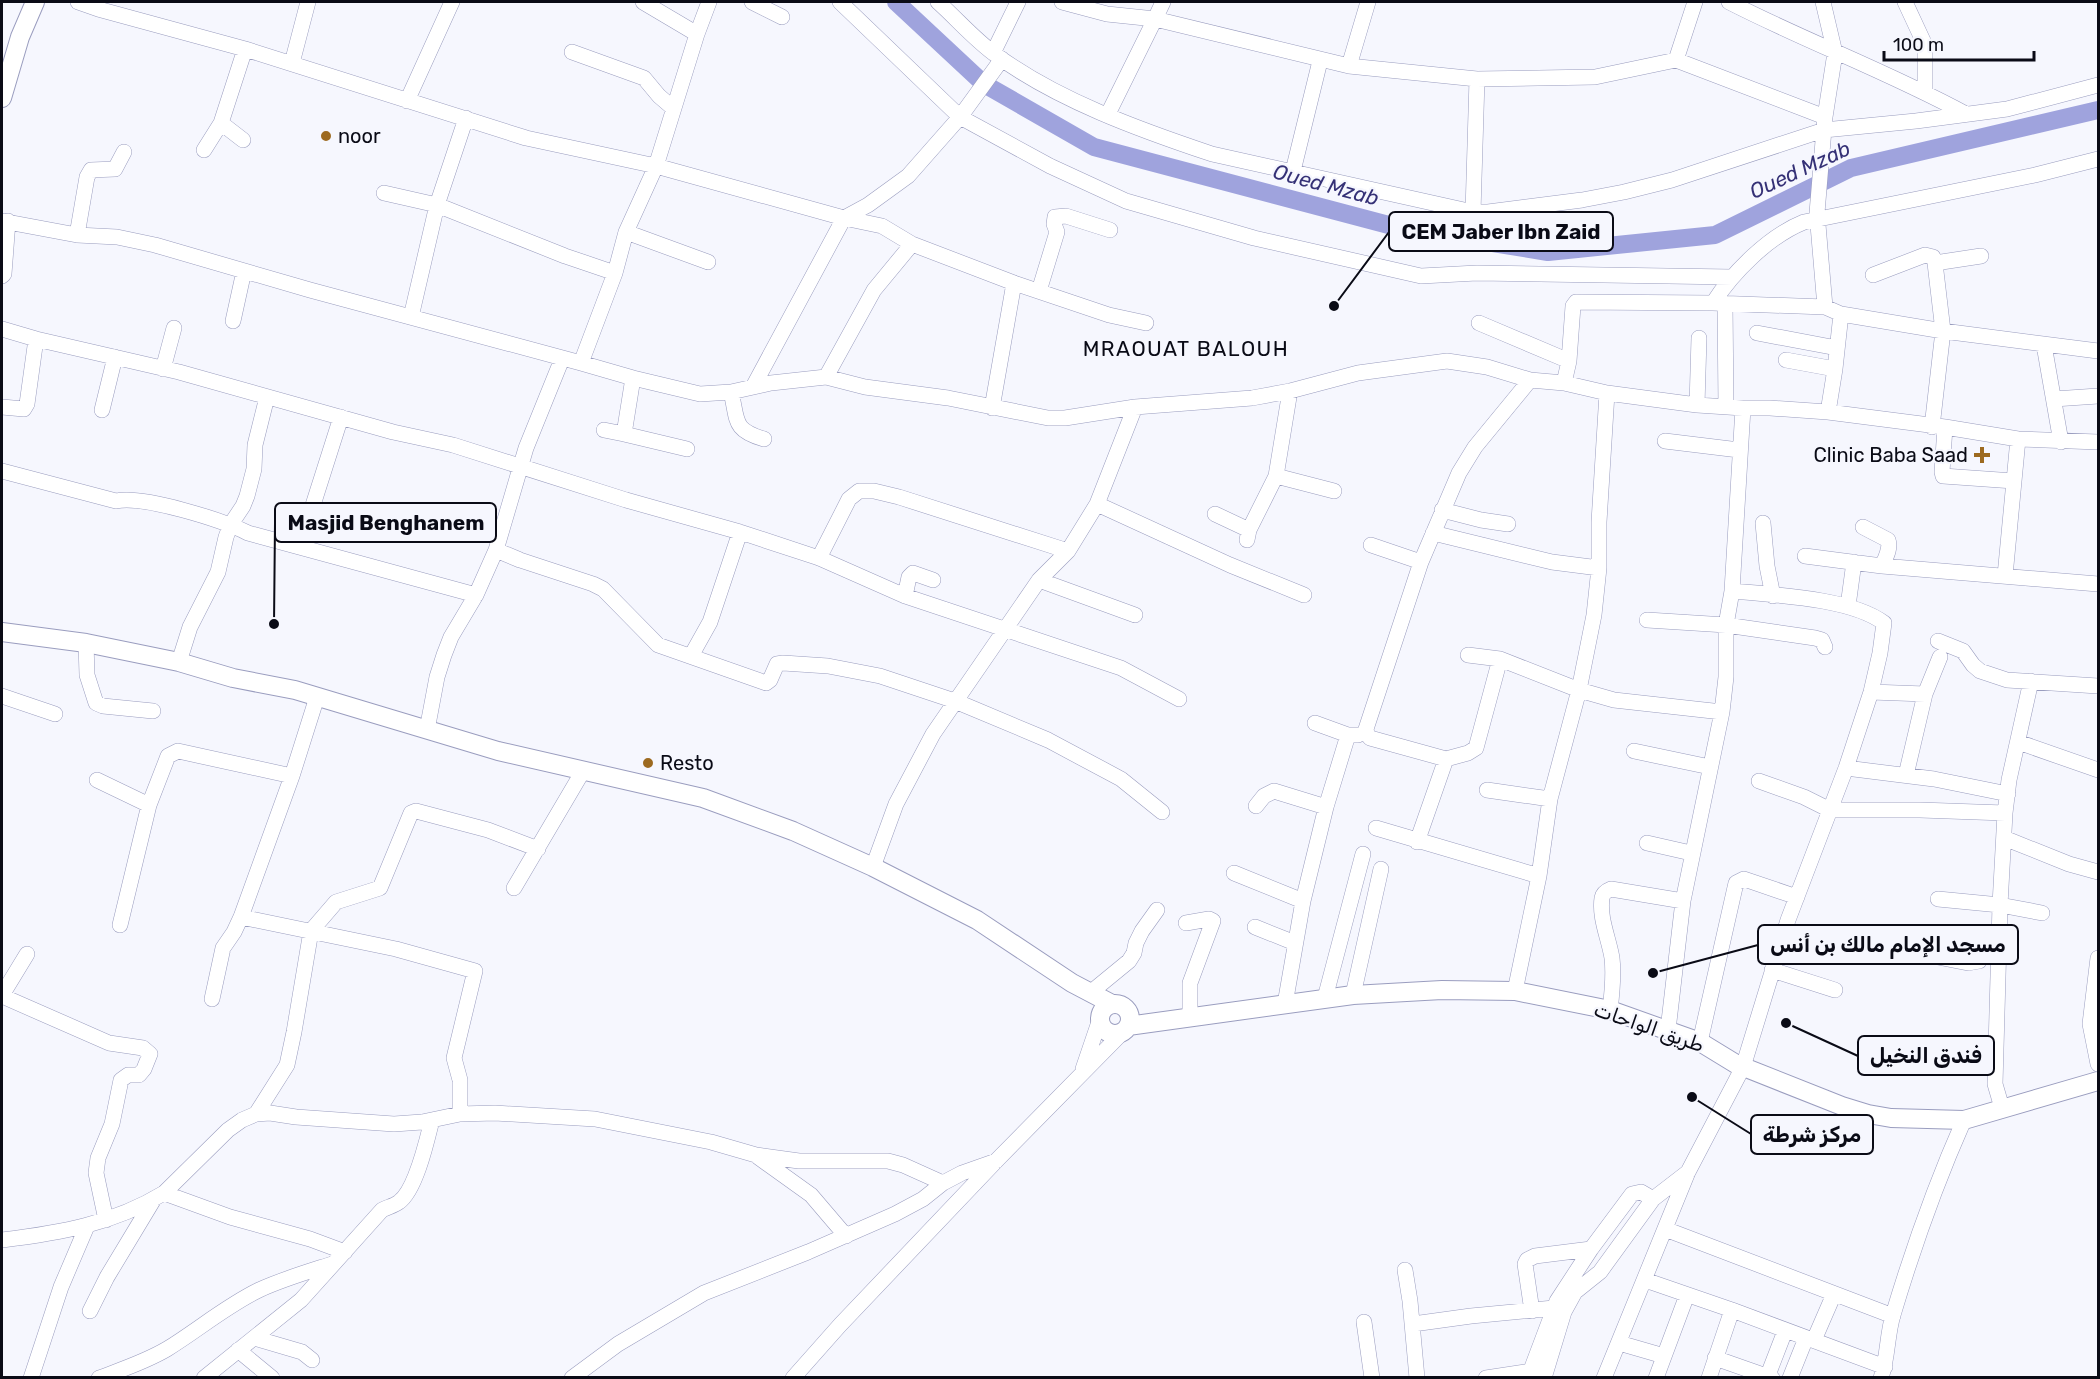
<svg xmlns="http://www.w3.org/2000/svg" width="2100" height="1379" font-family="Rubik,'Noto Naskh Arabic',sans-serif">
<rect width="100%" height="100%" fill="#f6f7fe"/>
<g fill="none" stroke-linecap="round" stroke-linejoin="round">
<path stroke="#9fa3dd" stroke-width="18" d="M896,2L984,84L1094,147L1400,228L1548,252L1715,235L1851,168L2098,110"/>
<g stroke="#9a9dbf" stroke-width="16">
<path id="minor" d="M78,2L98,9L245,49L526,138L656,166L844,218L882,226L912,244L1014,283L1109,315L1146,323
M643,2L697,34
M752,2L782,17
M840,2L960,117L1050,166L1126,201L1254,238L1421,276L1477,273L1732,277
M938,2C957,19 975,40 996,55C1057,100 1140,130 1212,154L1473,212H1488L1582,200L1624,192L1672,180L1824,130L1916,121L2007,109L2098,85
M1062,2L1107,14L1155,19L1163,2
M1729,2C1807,42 1889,72 1966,114
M1823,2L1835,53L1825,117L1817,213L1825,307L1841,314L1943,331L2098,351
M1905,2L1925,45V91
M572,52L644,78L659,96L673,108
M993,53L1018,2
M1676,60L1695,2
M292,63L308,2
M1349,66L1368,2
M407,101L452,2
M1108,114L1155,19L1349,66L1477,79L1595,77L1676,60L1825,117
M221,123L243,140
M204,150L221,123L245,49
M1293,171L1320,61
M384,193L437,205L565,256L615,273
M1473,212L1477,79
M2,221L77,235L117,237L155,245L310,290L581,363L633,378L700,394L731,392L771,383L826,377L865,387L948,398L1048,418H1065L1135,407
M626,232L708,262
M77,235L87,177L91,170L115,169L124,152
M1935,263L1981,256
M1873,275L1925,255L1933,257L1935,263L1943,331L1932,427
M2,276L4,274L8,221
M1039,291L1057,232L1054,224L1055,217L1066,216L1110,230
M1713,303C1733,272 1769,236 1804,222L2035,175L2098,159
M1725,304L1726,407
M411,317L437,205L466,118
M233,321L244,271
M1479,323L1569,361
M2,329L36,339L179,372L393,432L453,445L626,500L740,532L819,558L905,596L1121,668L1179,699
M1757,333L1837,348
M2044,345L2061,442
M1786,360L1835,369
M581,363L615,273L626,232L656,166L697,34L709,2
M163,369L174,328
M826,377L874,290L912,244
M633,378L624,434L687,449
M1564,383L1569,361L1573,306L1576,302L1713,303L1825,307
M754,385L844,218L868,205L908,176L960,117L1002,59
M731,392C738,420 732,430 764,439
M1607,393L1697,405L1743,408H1770L1828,412L1945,427L2018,439L2098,442
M2054,399L2098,396
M1697,405L1699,338
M2,407L24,409L27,404L36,339
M992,408L1014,283
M102,410L115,357
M1828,412L1835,369L1841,314
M1945,427L1942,472L1943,476L2014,481
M604,430L624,434
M1665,441L1739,450
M2,471L116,501C143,495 222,520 248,533L476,595
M1276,476L1334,491
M1097,504L1230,565L1304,595
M1442,510L1481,520L1508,524
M1215,514L1249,530
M1763,523L1767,566L1773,596
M1863,527L1888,540C1891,548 1886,557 1882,566
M1433,533L1552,562L1599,568
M1247,540L1249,530L1276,476L1290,391
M1371,545L1421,562
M300,546L341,417
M496,550L520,560L593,584L603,589L658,645L766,683L770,680L777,664L783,663L828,666L880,676L955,701L1048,740L1121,779L1162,812
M1805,556L1882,566L2098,584
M819,558L849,499L859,491H874L899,497L1068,551
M2005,576L2018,439
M1039,580L1135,615
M905,596L909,577L913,573L933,580
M1848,606L1854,562
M1647,620L1726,625L1815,638L1822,640L1825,647
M1938,641L1963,651L1973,665L1980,671L2007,680L2098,686
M86,643L87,675L96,703L103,706L153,711
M1468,655L1500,659L1579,690L1614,700L1722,712
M691,656L710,622L740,532
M179,662L190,627L218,572L226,537L231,524L243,506L247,496L254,469L255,445L267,397
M1871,692L1925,694
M2,696L55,714
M1315,723L1348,735H1358
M427,730L437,677L444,655L451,637L476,595L496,550L526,448L562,359
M2018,742L2098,770
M1634,751L1710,767
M1446,759L1370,738L1367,734L1366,729L1421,562L1459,473L1475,447L1530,380
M1846,768L1934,779L2008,794
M1906,775L1925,694L1940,657
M97,780L149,805L168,756L178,751L292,776
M1759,781L1804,797L1830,810H1920L2005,813
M1487,790L1550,799
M1256,806L1264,796L1274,791L1326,807
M1376,828L1539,876
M2004,838L2069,864L2098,872
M1417,842L1446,759L1468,753L1476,748L1500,659
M1647,843L1691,853
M873,867L896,804L933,734L1039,580L1068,551L1097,504L1135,407L1252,398L1290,391L1358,373L1447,361L1487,367L1530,380L1564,383L1607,393L1599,522V568L1594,615L1579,690L1550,799L1539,876L1515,991
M1234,873L1303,901
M514,888L583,771
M1938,899L2000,905L2042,913
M241,917L396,949L475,971L454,1058L460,1080V1114
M1186,923L1209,919L1213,921L1190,983V1017
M120,925L149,805
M1255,927L1295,943
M1902,950L1968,963L1979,961L1986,939L1999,930
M2098,958L2090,1024L2098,1064
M1772,970L1835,990
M1090,993L1129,961L1134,953L1136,943L1142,931L1157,910
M2,995L27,954
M1353,995L1381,869
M2,996L109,1043L143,1048L150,1054L144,1069L139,1075H128L121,1080L112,1124L98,1158L96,1173L106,1220
M1325,998L1363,854
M212,999L223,948L234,932L241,917L292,776L317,697
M1285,1004L1303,901L1326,807L1348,735
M1610,1010C1612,994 1614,975 1612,958C1609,939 1599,918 1602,898C1603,893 1606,891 1611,889L1683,901
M1668,1030L1683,901L1722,712L1726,677V625L1732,591L1743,408
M1700,1042L1736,883L1744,879L1797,897
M1083,1069L1099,1022
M2002,1108L1995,1084L2000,905L2005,813L2009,780L2031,681
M256,1114L287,1065L294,1032L311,931L336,902L380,888L411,813L416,811L488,830L538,849
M758,1157L811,1195L846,1236
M164,1193L230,1217L310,1239L345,1252
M1665,1229L1893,1316
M2,1240C60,1233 113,1224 164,1193L228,1130L242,1120L256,1114L270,1113L296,1117L394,1124L422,1122L460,1114L495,1113L595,1119L711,1142L756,1155L799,1161H888L903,1165L943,1183L962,1173L996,1161
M1405,1270L1410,1301L1417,1378
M1645,1280L1732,1310L1885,1367
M90,1311L107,1277L154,1199
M1532,1311L1525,1264L1527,1260L1535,1256L1591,1249
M1364,1322L1372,1378
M1413,1324L1471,1316L1554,1308
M254,1338L302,1352L312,1360
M1814,1340L1834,1294
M1619,1343L1664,1356
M238,1350L272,1378
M1715,1358L1772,1378
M1768,1375L1785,1331
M31,1378L61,1287L87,1226
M99,1378C123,1369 145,1362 167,1349C198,1330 226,1306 259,1290C283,1279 307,1272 332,1264
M204,1378L301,1300L382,1210C387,1207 394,1206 399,1202C416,1190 427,1140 432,1120
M572,1378L618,1344L704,1293L808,1252L895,1214L923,1199L943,1183
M793,1378L840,1325L996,1161L1122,1033
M1486,1378L1538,1370
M1528,1378L1557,1301L1591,1249L1632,1194L1641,1192L1653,1199
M1544,1378L1564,1312L1575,1292L1600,1272L1653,1199L1688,1172
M1604,1378L1688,1172L1743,1067L1788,920L1846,768L1871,692L1880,653L1884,623C1851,598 1774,595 1732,591
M1656,1378L1687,1295
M1709,1378L1732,1310
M1790,1378L1806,1338
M1881,1378C1888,1357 1887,1335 1893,1315C1913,1248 1936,1183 1964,1120"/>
</g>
<g stroke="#9a9dbf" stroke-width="20">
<path id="major" d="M2,98L20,37L35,2
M2,632L86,643L179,662L233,678L295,690L498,751L703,798L793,831L873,867L977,920L1072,983L1112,1004
M1100 1019a15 15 0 1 1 30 0a15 15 0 1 1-30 0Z
M1128,1026L1353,995L1442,990L1515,991L1610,1010L1700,1042L1736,1064L1842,1106L1868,1114L1891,1118L1964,1120L2098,1081"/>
</g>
<use href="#minor" stroke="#fff" stroke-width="15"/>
<use href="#major" stroke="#fff" stroke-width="18"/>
</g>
<g fill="#9d6a20" stroke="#f6f7fe" stroke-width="2">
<circle cx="326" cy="136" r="6"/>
<path d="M1979 446h6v6h6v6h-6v6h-6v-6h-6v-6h6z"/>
<circle cx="648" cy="763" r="6"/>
</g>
<g text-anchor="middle" stroke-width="4.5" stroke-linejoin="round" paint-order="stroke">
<g font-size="20" fill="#0a0b16" stroke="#f6f7fe" text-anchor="start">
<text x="338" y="143">noor</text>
<text x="1968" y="462" text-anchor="end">Clinic Baba Saad</text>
<text x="660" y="770">Resto</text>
</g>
<g font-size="20" fill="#0a0b16" stroke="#f6f7fe">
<text transform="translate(1649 1027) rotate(19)" y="7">طريق الواحات</text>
</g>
<g font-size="21" font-style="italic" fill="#353176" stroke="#f6f7fe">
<text transform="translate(1800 170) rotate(-25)" y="7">Oued Mzab</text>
<text transform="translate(1326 185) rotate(15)" y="7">Oued Mzab</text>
</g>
<g font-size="21" letter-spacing="1.5" fill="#0a0b16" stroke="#f6f7fe">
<text x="1186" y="356">MRAOUAT BALOUH</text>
</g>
</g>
<path fill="none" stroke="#0a0b16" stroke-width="2" d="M1334 306L1389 232M274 624L275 523M1653 973L1758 945M1786 1023L1858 1056M1692 1097L1751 1134"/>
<g fill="#0a0b16" stroke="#f6f7fe" stroke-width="2">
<circle cx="1334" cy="306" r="6"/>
<circle cx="274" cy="624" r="6"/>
<circle cx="1653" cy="973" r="6"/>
<circle cx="1786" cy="1023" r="6"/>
<circle cx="1692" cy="1097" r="6"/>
</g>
<g fill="#f6f7fe" stroke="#0a0b16" stroke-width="2">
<rect x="1389" y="212" width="224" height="39" rx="6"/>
<rect x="275" y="503" width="221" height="39" rx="6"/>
<rect x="1758" y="925" width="260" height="39" rx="6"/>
<rect x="1858" y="1036" width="136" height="39" rx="6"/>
<rect x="1751" y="1115" width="122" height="39" rx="6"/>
</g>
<g font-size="21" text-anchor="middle" font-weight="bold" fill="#0a0b16">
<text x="1501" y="239">CEM Jaber Ibn Zaid</text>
<text x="386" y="530">Masjid Benghanem</text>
<text x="1888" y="952">مسجد الإمام مالك بن أنس</text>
<text x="1926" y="1063">فندق النخيل</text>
<text x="1812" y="1142">مركز شرطة</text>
</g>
<rect width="2100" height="1379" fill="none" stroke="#0a0b16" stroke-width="6"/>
<path d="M1884 51v9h150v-9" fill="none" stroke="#0a0b16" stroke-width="3"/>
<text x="1893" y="51" font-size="18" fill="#0a0b16" stroke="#f6f7fe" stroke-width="4.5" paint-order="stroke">100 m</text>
</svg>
